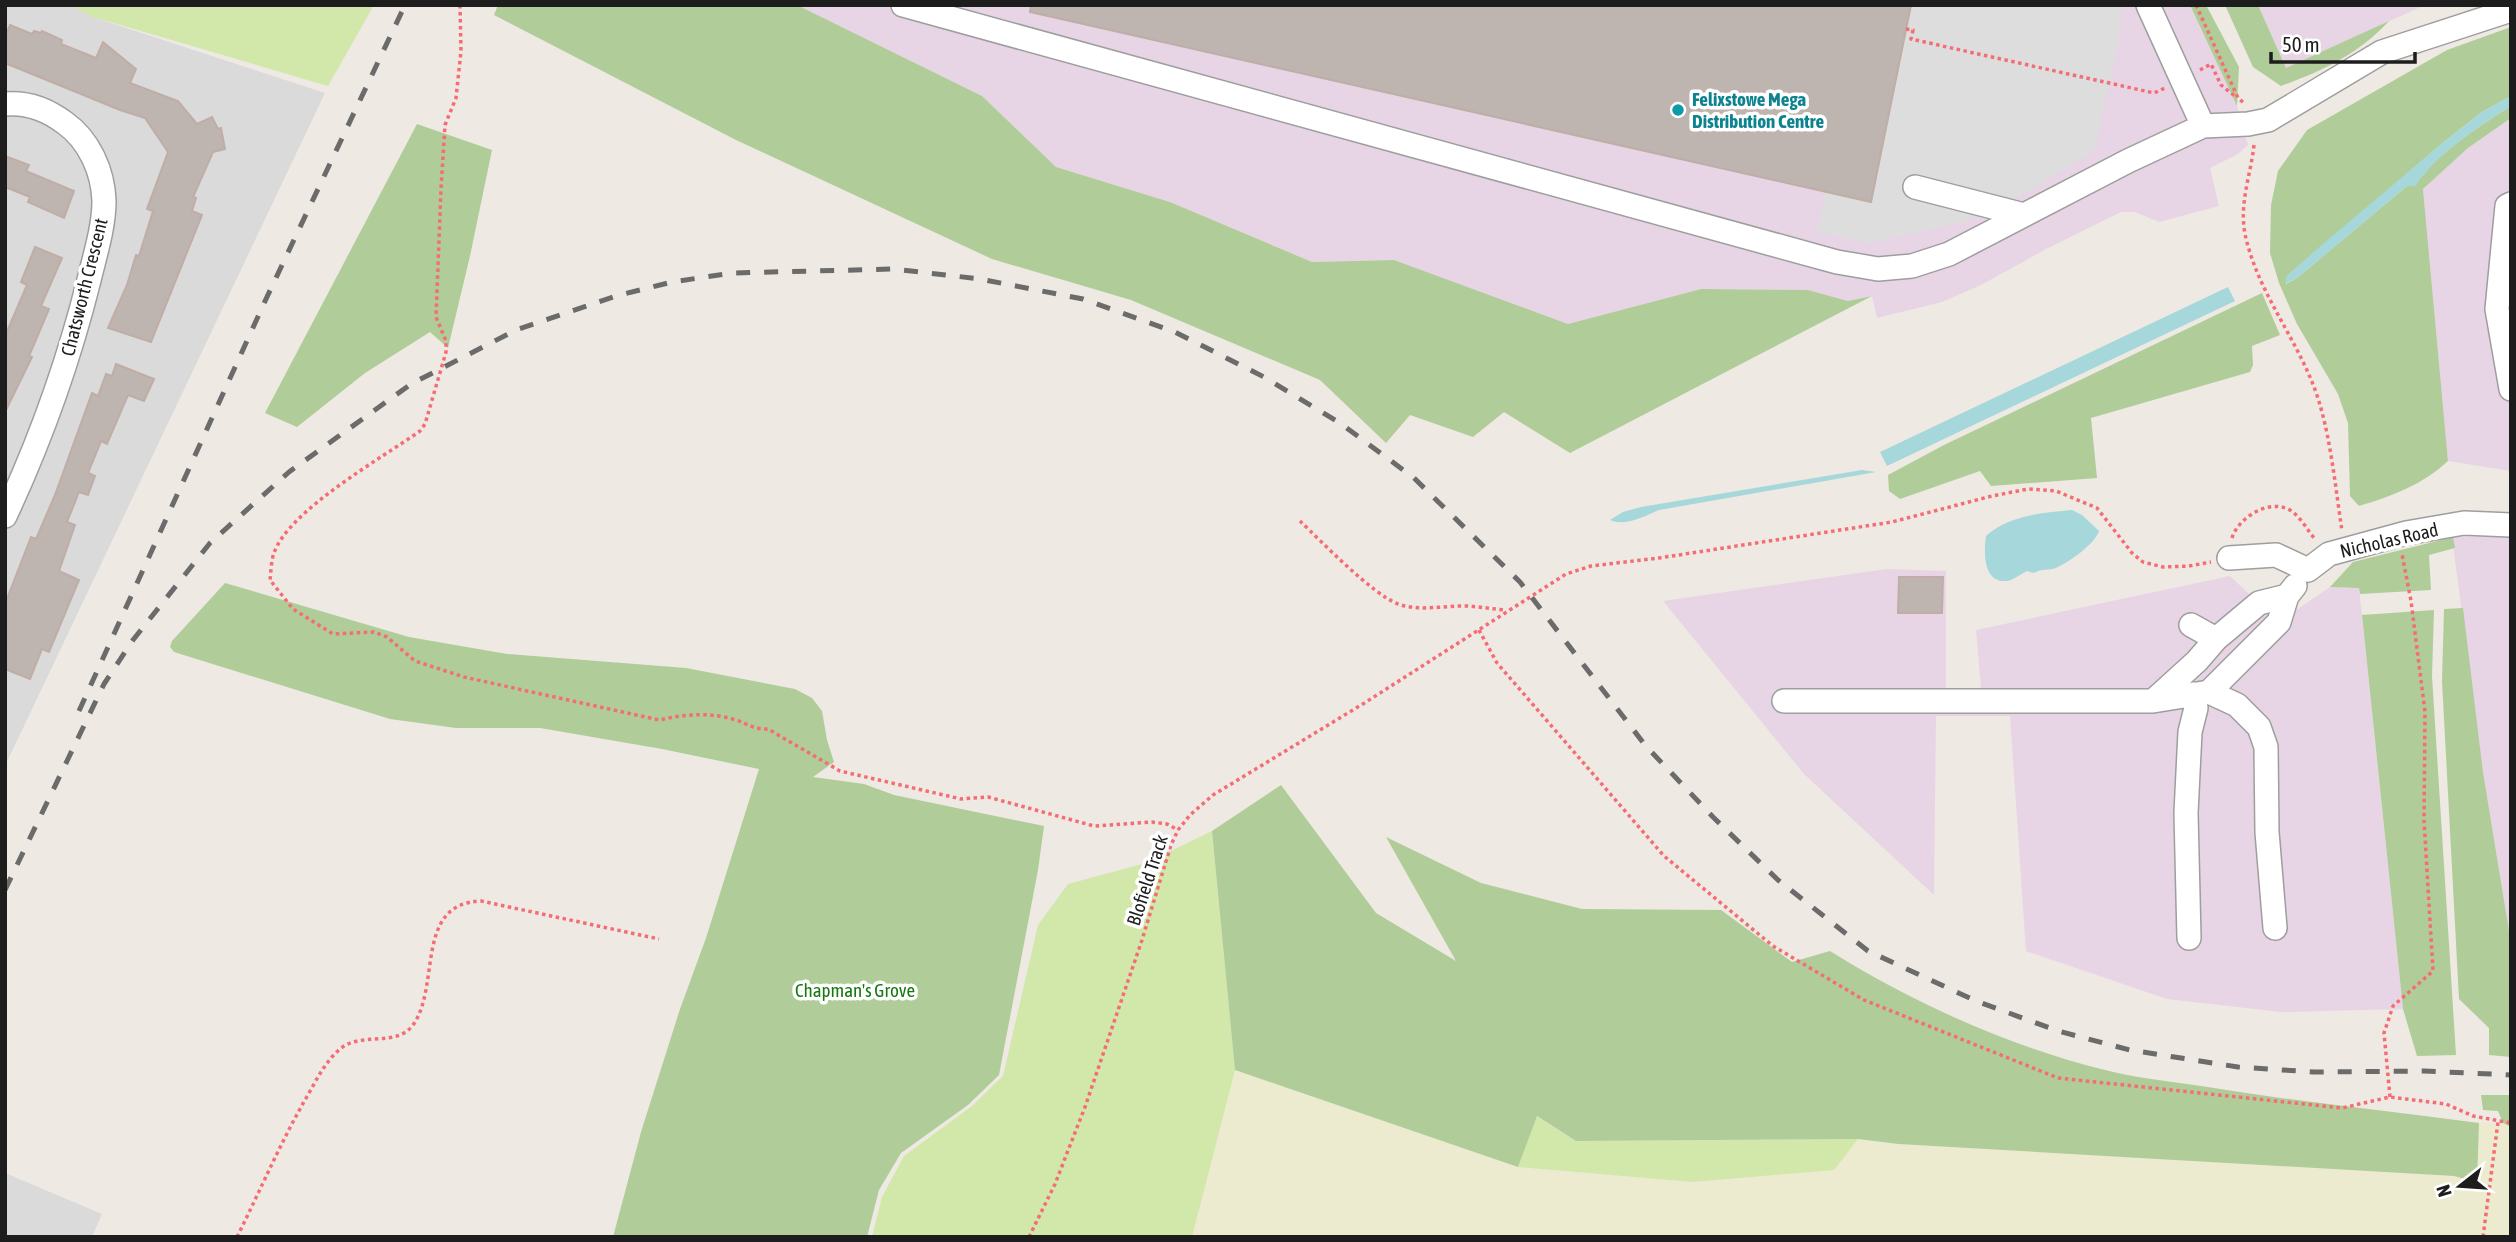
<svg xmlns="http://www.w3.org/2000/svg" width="2516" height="1242" font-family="'Asap Condensed',sans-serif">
<rect width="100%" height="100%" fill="#eee9e3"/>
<path fill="#dbdada" d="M5,5H72L93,17L325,93L5,766Z
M5,1173L102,1214L92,1237H5Z"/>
<path fill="#e7d5e6" d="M797,5H2190L2237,106L2248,145L2238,154L2210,168L2219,206L2159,222L2135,212H2121L2046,249L1981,285L1942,302L1877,318L1872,296L1848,301L1808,290L1701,289L1568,324L1394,260L1312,262L1170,202L1056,167L982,96Z
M2258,5H2425L2286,68Z
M2511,118V471L2448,461L2423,189L2468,148Z
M2511,536V943L2483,772L2452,537Z
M1887,569L1946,571V689L1981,688L1976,630L2230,576L2279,622L2330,587L2359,588L2403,1009L2281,1012L2167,999L2026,951L2010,716H1936L1934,895L1804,774L1663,601Z"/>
<path fill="#eceacf" d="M1235,1070L1518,1167L1693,1182L1833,1170L1858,1139L2454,1176L2476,1182L2479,1123H2503L2511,1128V1237H1192Z"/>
<path fill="#d2e7aa" d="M69,5H374L328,86L93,17Z
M1212,831L1235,1070L1192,1237H872L882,1197L904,1156L972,1106L1003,1076L1038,925L1068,884L1146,863Z
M1536,1116L1576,1141L1858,1139L1834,1170L1693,1182L1518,1167Z"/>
<path fill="#b0cc99" d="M498,5H797L982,96L1056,167L1170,202L1312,262L1394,260L1568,324L1701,289L1808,290L1848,301L1872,296L1570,453L1504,412L1473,437L1410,415L1386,443L1320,380L1131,300L992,259L736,140L494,15Z
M2190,5H2206L2239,67L2237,106Z
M2225,5H2258L2286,68L2389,21C2357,55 2324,70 2281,86L2253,67Z
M2511,27V96L2482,112L2445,141L2287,276L2286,284L2297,278L2407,186L2415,185C2440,151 2475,129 2511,106V118L2468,148L2423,189L2448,461C2422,485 2392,496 2359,506L2350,496L2348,423L2338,394L2297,324L2279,283L2270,253L2271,205L2278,171L2307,130L2447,50Z
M417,124L492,150L470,256L448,348L430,332L365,373L297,427L265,413Z
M2262,293L2280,335L2252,346L2253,365L2250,372L2091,418L2097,478L1991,486L1980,471L1900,499L1889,491L1888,475L1944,445Z
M2453,537L2455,548L2429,555L2431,590L2360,594L2359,588L2330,587L2353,562Z
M225,583L409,637L507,654L686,668L795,689L812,698L822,711L827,740L834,762L813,777L864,784L894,795L1044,826L1038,870L999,1075L968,1105L901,1153L879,1190L867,1237H613L641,1132L680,1009L706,938L759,769L662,749L540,728H456L390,719L174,652L170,647L172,641Z
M2463,608L2483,772L2511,943V1057L2489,1055V1028L2459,999L2442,681L2444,609Z
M2434,610L2432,676L2456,1055L2417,1056L2403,1009L2362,615Z
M1281,785L1376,913L1456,961L1386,837L1481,883L1582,909L1721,910L1792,962L1830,951C1913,1003 2007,1045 2101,1069C2134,1078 2168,1081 2201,1086C2293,1101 2386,1111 2479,1123L2477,1182L2454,1176L1899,1144L1858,1139L1576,1141L1537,1116L1518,1167L1235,1070L1212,831Z
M2481,1095H2511V1127L2503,1123L2498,1111L2483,1110Z"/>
<path fill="#ddd" d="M1911,5H2122L2119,40L2094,151L2014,200L1964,222L1868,243L1817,232L1825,192L1871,202Z"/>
<path fill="#a5d7db" d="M2511,96V106C2475,129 2440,151 2415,186H2407L2297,278L2285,284L2287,276L2317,249L2445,141L2482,112Z
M2228,287L2235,301L1887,466L1880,452Z
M1862,470L1876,472L1659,510C1645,516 1625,527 1610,520L1623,512L1641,507Z
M2072,510L2082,515L2099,531C2095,544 2069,562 2056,568C2048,571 2042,568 2034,573L2027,571C2021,574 2013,580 2007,581C1982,583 1984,551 1986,536C2009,515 2042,513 2072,510Z"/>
<path fill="#beb4b0" stroke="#bfada6" stroke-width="2" d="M1031,5H1911L1871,202L1030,12Z
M10,25L32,34L34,31L41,33L42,31L62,40L61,44L96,58L103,42L136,69L130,83L178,101L197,124L212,117L218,129L221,128L225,149L213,152L193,197L196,198L192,211L202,215L151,342L108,328L127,285L136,255L139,256L153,211L147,209L168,152L145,118L120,110L5,63V37Z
M5,156L29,165L26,171L74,191L64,218L28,202L30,197L5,187Z
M35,247L62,258L41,306L49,309L29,356L32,357L5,412V336L27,285L21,282Z
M116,364L154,379L144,401L128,395L107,444L101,441L88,473L95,476L88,495L79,492L67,522L75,525L59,571L79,580L49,652L42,649L30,679L5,669V604L31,537L36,539L55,495L92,393L98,396L106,374L112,376Z
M1899,577H1943L1942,613H1898Z"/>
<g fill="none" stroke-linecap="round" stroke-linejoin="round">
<g stroke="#9e9e9e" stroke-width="26">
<path id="minor" d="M903,5L1837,262L1878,269L1912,266L1949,254L2128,161L2203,126L2248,124L2268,120L2382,52L2511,10
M2148,5L2203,126
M5,104C27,102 48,110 65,123C89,140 103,171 104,201C104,227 95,255 89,280C68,364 42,437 5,516
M1915,187L2024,215
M2511,204L2507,206L2497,309L2511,389
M2229,558L2276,555L2308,570L2329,554L2406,533L2464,523L2511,525
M2191,625L2216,639
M2209,692L2279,622L2287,596L2295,586
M1784,701H2153L2209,692L2237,705L2259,727L2266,747L2267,832L2275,928
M2153,701L2197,661L2216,639L2259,603L2287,596
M2189,938L2186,813L2190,732L2196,708L2194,694"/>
</g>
<path stroke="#f56d74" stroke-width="3.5" stroke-dasharray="3.5 3.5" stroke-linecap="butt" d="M460,5L461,51L456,98L445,125L441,189L436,317L446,341V352L425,424L420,431C382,458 289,510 274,553C271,561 271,572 270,580L293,609L333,634L374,632L387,637L415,661L464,677L659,720C685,714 711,712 736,720C748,724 756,730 768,729L840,771L961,799L988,797L1094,826L1152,822L1167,824L1178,830
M2196,5L2238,98L2244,103
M1906,29L1913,30L1911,39L2154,93L2165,88
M2200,70L2211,64L2221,85L2236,97
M2254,145C2251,174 2239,203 2245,234C2258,296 2303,345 2320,405C2331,442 2336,491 2342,531
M1300,521C1322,542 1372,594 1398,604C1421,612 1445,605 1468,606C1481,607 1493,609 1506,610
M2232,538C2238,518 2269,498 2290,510C2301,517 2307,530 2315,539
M1479,630L1497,663L1664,856L1773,946L1864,1000L2058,1078L2342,1108L2390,1097L2446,1104L2473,1116L2511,1123
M2390,1097L2384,1033L2393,1006L2433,971L2424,820L2425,712L2411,601L2402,554
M237,1237C261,1189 282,1139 309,1093C318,1077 326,1061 340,1049C361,1031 396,1048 413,1025C441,986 414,903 481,901L659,939
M1029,1237L1055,1184L1085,1107L1142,940L1171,845L1178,830L1190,815L1213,795L1366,702L1566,574L1591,566L1659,558L1892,522L1992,496L2028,489L2056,491L2097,508L2132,553L2143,562L2163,567L2189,566L2211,562
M2483,1237L2498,1122"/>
<use href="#minor" stroke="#fff" stroke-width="23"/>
<path stroke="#6b6b6b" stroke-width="5" stroke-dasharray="14 14" stroke-linecap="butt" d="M79,711L266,299L405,5
M5,890L104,684L133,640L210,543L289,472L411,384L516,330L616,296L672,282L732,273L894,269L980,279L1083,299L1175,332L1264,377L1340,423L1414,478L1520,582L1645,745L1713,817L1778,880L1868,951L1976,1001L2058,1031L2130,1050L2238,1067L2314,1072L2424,1071L2511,1075"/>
</g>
<circle fill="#0f9aa8" stroke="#fff" stroke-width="2.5" cx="1678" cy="110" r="7"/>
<g text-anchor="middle" stroke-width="7" stroke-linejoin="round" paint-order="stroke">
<g font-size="19" font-weight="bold" fill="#0d838f" stroke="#fff" text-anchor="start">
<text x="1692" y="106">Felixstowe Mega<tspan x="1692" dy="22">Distribution Centre</tspan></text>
</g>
<g font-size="19" fill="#1d1d1d" stroke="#fff">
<text transform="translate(84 287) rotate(-76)" y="7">Chatsworth Crescent</text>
<text transform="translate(2389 540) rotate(-13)" y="7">Nicholas Road</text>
<text transform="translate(1147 880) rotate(-72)" y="7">Blofield Track</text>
</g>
<g font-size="19" fill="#16780f" stroke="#fff">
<text x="855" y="997">Chapman's Grove</text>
</g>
</g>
<rect width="2516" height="1242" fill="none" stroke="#1d1d1d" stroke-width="14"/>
<g transform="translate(2460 1186) rotate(253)" stroke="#ffffff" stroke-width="5" paint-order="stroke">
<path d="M0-5L12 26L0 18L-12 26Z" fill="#1d1d1d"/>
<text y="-10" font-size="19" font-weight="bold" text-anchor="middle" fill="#1d1d1d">N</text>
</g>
<path d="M2271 52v10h144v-10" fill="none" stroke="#1d1d1d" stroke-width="3.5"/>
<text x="2282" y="52" font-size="21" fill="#1d1d1d" stroke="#ffffff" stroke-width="5" paint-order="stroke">50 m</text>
</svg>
